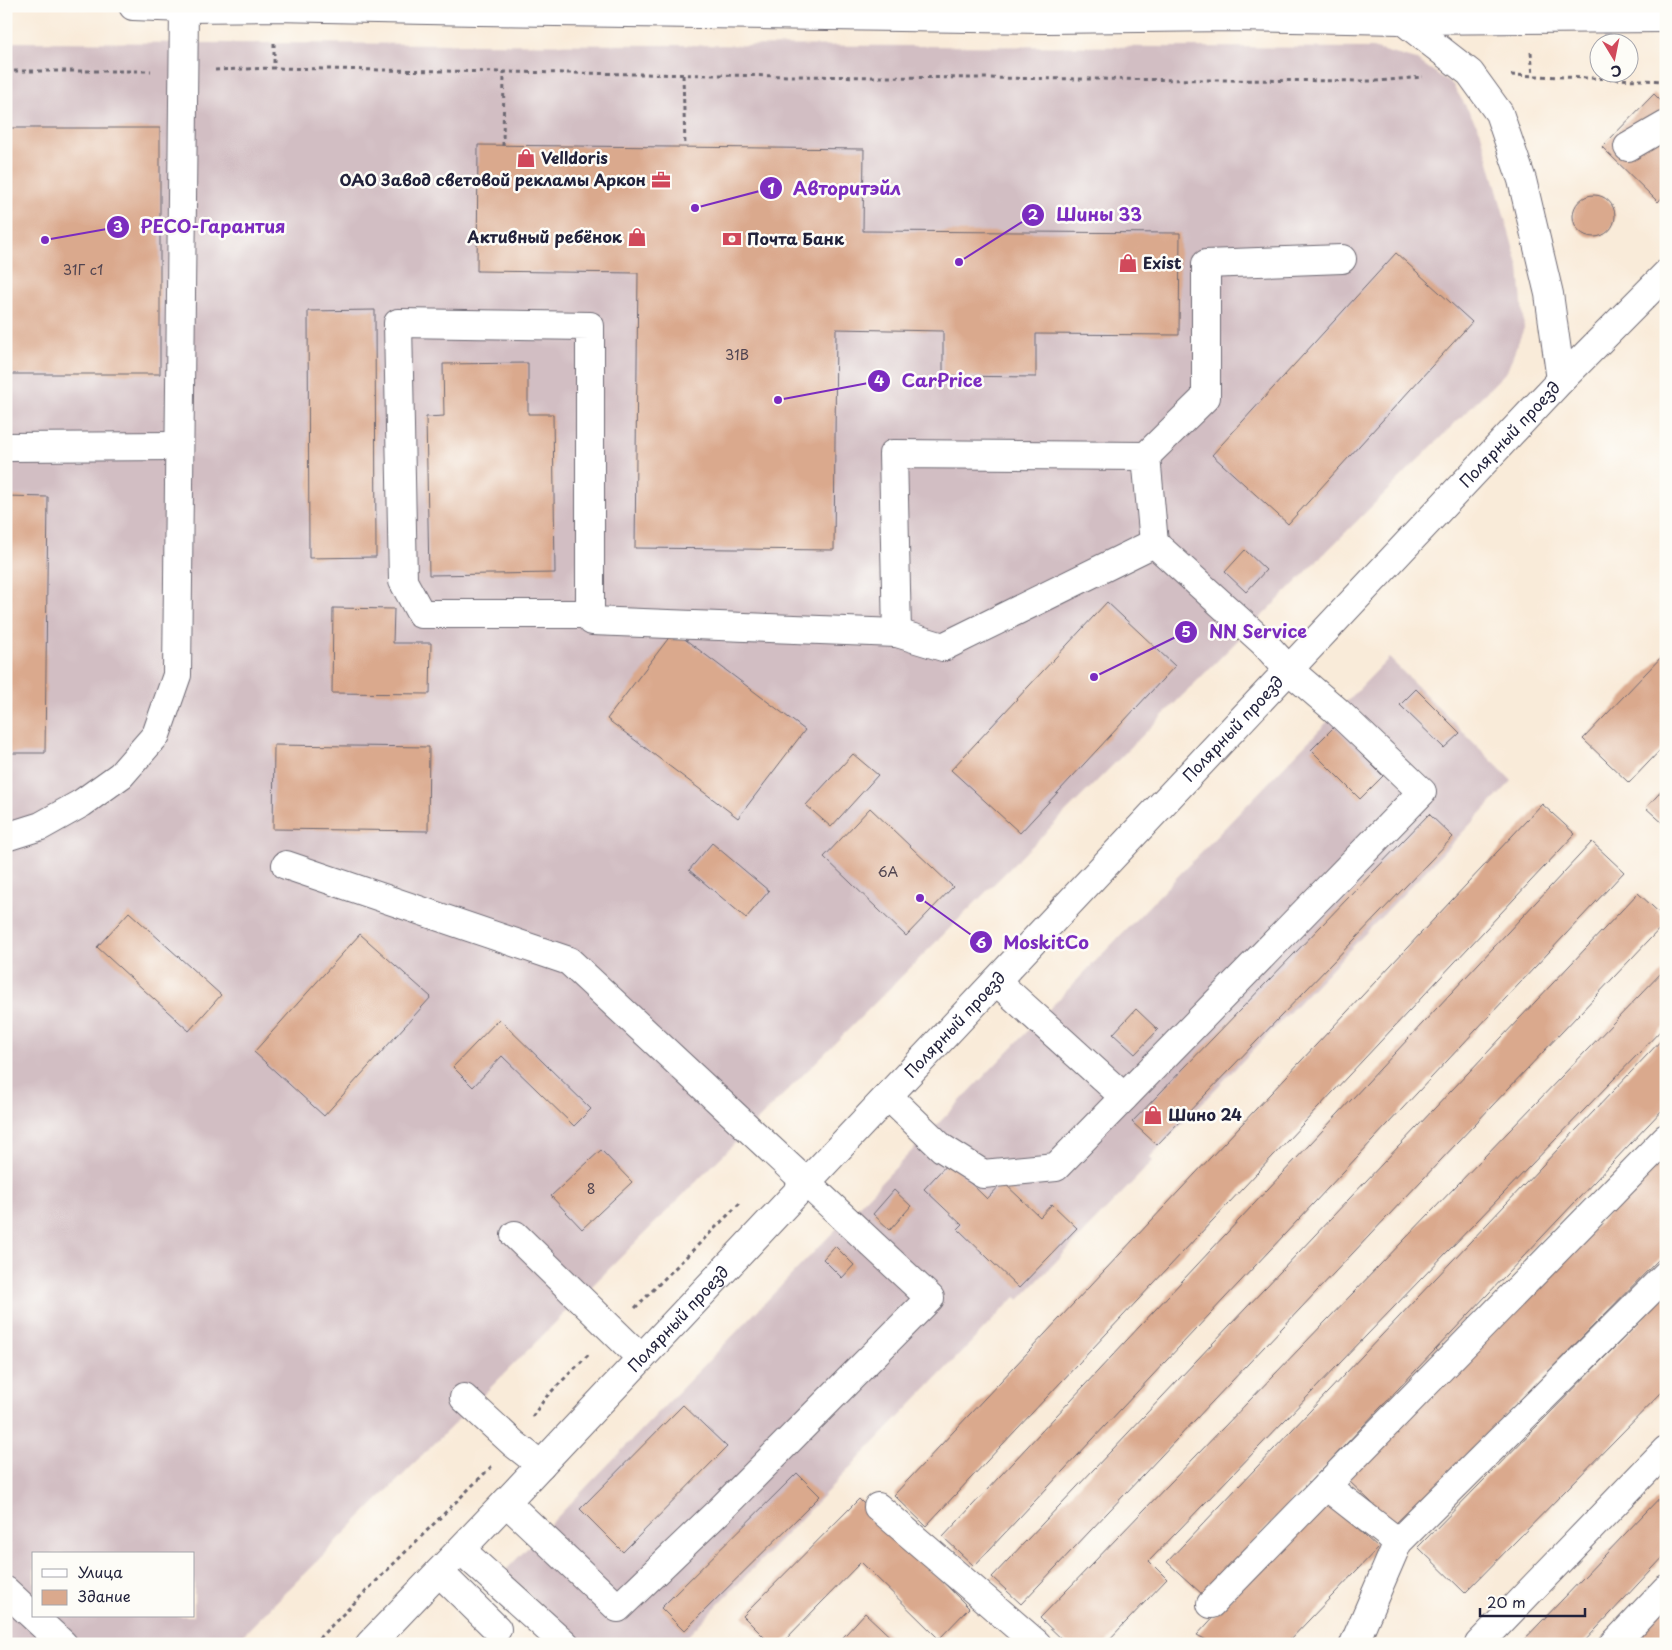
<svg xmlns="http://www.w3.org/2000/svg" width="1672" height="1650" font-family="'Playpen Sans',sans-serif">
<rect width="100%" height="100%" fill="#fdfcf7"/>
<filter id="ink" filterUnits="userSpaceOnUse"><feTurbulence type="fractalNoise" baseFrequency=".02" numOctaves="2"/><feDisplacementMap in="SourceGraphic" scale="10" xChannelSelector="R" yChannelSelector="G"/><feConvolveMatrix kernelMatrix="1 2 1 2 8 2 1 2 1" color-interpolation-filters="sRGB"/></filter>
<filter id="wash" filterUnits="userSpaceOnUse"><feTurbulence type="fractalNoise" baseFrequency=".0096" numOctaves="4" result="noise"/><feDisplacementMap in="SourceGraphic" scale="20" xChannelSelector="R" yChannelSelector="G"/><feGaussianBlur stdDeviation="1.12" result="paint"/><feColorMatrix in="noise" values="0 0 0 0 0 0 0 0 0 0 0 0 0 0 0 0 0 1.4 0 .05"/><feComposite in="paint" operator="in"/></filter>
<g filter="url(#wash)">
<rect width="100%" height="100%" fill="#f9ebd9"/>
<path fill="#d2bec3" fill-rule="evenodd" d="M6,42L1372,48L1417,60L1453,85L1480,130L1519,268L1524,328L1507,371L234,1644H6ZM34,1554H194V1616H34Z
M1389,658L1512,781L1150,1157L1153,1161L1019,1300L1015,1297L680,1644H580L505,1571Z"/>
<g id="blocks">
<path fill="#daa98d" d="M1654,94L1666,106V193L1658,202L1602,147Z
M6,128H160V374H6Z
M478,145L864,149L863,231L1180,233L1179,335L1036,334V377L943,376V331L836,329L834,550L635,548L638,273L477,271Z
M1573 216a21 21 0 1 1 42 0a21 21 0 1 1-42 0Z
M1396,253L1472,322L1288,524L1212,455Z
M375,310L376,557L309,558L308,311Z
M528,363V414H553L555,573L429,575L426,417L444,416L443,364Z
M6,496L48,497L45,753H6Z
M1245,550L1266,570L1246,592L1225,572Z
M1107,602L1175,666L1020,833L951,770Z
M333,608L394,609L393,643H431L430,694L332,693Z
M674,631L805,730L738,818L607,719Z
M1666,652V744L1629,783L1583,739Z
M1416,689L1460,733L1444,748L1400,705Z
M1334,727L1383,776L1360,799L1311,750Z
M274,745L429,747L428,831L273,829Z
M853,754L878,775L831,827L806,805Z
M1666,786V826L1646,808Z
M1542,804L1575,834L926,1526L894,1495Z
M870,808L953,887L906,936L824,857Z
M1429,814L1453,837L1157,1145L1132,1122Z
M1592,842L1624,872L974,1566L943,1537Z
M712,843L769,891L746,918L689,870Z
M1638,893L1666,919V922L1021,1604L992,1577Z
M129,912L221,995L189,1031L97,947Z
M360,934L431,997L324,1116L254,1052Z
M1666,968V1025L1149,1561L1167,1579L1105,1644H1067L1040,1618Z
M1136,1009L1158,1030L1135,1054L1113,1034Z
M499,1019L591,1109L574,1126L502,1056L473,1087L453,1067Z
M1666,1035V1106L1203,1595L1167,1562Z
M601,1150L632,1182L582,1229L551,1196Z
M1666,1155V1252L1396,1526L1347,1479Z
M949,1162L987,1199L1003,1182L1040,1217L1052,1204L1077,1228L1019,1288L958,1229L962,1225L924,1189Z
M894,1190L911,1206L890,1230L873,1214Z
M835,1246L854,1265L842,1278L823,1259Z
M1666,1295V1388L1465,1593L1418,1547Z
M683,1405L727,1447L623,1552L580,1509Z
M797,1473L820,1496L684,1631L661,1608Z
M1666,1491V1554L1582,1644H1520Z
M1323,1497L1378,1548L1286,1644H1214L1197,1635Z
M859,1499L969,1608L939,1639L861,1562L781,1644H771L743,1616Z
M1666,1600V1644H1626Z
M865,1613L898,1644H837Z"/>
</g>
</g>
<g filter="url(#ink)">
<use href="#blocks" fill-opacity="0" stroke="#6d6872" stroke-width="1"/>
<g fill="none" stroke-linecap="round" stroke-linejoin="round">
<g stroke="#6d6872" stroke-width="30">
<g id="minor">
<path d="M1402,20L1470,73L1499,113L1522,180L1549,294L1561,380"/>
<path d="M1628,147L1666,125"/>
<path d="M6,447L179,446"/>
<path d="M1146,456L1206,397V264L1342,259"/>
<path d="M590,614H421L403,581L398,323L590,326V614L592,621L897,633L943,647L1154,543L1264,643L1288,669L1337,711L1422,792L1056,1167L983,1174L942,1148L888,1096"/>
<path d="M897,633L893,454L1146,456L1154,543"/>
<path d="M6,837L41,826L82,803L121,775L156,735L177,675L184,8"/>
<path d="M286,865L569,961L930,1298L720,1510L618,1608L506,1502"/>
<path d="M996,981L1124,1097"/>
<path d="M515,1235L641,1358"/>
<path d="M464,1398L514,1444L541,1465"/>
<path d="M878,1507L1037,1644"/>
<path d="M1398,1542L1326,1486L1666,1138"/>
<path d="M461,1550L565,1644"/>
<path d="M439,1572L497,1629"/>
<path d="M6,1591L63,1644"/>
<path d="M1211,1604L1326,1486"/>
<path id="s1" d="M370,1644L506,1502L1561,380L1666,274"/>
<path d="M1354,1644L1398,1542L1666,1275"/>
<path d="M1479,1644L1666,1450"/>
<path d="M1614,1644L1666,1589"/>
</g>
</g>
<g stroke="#6d6872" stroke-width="30">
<path id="major" d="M133,6L184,8L274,7L479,11L1046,19L1230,17L1402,20L1666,18"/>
</g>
<path stroke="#6d6872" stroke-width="3" stroke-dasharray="4 4" stroke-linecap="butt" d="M274,43V68
M1531,52L1533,76
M215,70L274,68C642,75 1009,79 1377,81L1423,77
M6,71H151
M683,75L685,147
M1511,75L1666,81
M503,146L504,72
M635,1308L742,1201
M532,1417L547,1396L590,1353
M313,1644L492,1466"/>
<use href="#minor" stroke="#fff" stroke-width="28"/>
<use href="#major" stroke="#fff" stroke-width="28"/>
</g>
</g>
<defs>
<g id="shop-bare" transform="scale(1.5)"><path d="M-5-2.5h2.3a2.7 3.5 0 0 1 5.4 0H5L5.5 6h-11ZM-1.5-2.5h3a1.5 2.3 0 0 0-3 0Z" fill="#d1495b" stroke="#fdfcf7" stroke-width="2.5" paint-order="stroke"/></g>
<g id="office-bare" transform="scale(1.5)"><path d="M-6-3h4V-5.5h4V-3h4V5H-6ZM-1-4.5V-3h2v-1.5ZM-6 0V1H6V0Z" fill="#d1495b" stroke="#fdfcf7" stroke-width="2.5" paint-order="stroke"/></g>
<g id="bank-bare" transform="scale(1.5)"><path d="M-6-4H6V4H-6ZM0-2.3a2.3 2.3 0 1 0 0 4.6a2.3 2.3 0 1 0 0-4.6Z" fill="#d1495b" stroke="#fdfcf7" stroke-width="2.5" paint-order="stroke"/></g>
</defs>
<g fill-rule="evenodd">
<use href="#shop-bare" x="526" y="158"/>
<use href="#office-bare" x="661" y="180"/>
<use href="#shop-bare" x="637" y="237"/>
<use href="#bank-bare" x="732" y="239"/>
<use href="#shop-bare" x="1128" y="263"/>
<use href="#shop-bare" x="1153" y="1115"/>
</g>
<g text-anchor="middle" stroke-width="5" stroke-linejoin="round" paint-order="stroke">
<g font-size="14" fill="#504450">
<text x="83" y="275">31Г с1</text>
<text x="737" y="360">31В</text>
<text x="888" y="877">6А</text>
<text x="591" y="1194">8</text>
</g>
<g font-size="16" font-weight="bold" fill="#22223b" stroke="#fdfcf7" text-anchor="start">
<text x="541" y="164">Velldoris</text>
<text x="646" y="186" text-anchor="end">ОАО Завод световой рекламы Аркон</text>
<text x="622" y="243" text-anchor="end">Активный ребёнок</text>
<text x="747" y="245">Почта Банк</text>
<text x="1143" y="269">Exist</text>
<text x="1168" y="1121">Шино 24</text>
</g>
<g font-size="16" fill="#22223b" stroke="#fdfcf7">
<text dy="6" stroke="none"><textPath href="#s1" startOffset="1662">Полярный проезд</textPath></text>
<text dy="6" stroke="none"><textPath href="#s1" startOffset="1258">Полярный проезд</textPath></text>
<text dy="6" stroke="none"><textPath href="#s1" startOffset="852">Полярный проезд</textPath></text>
<text dy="6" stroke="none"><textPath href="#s1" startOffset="448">Полярный проезд</textPath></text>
</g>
</g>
<path fill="none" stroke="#7b2cbf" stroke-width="2" d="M695 208L771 188M959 262L1033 215M45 240L118 227M778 400L879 381M1094 677L1186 632M920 898L981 942"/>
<g fill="#7b2cbf" stroke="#fdfcf7" stroke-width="2">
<circle cx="695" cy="208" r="5"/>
<circle cx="959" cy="262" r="5"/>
<circle cx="45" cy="240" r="5"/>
<circle cx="778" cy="400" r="5"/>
<circle cx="1094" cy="677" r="5"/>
<circle cx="920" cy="898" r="5"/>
<circle cx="771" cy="188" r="12"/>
<circle cx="1033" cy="215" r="12"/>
<circle cx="118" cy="227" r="12"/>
<circle cx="879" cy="381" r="12"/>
<circle cx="1186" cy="632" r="12"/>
<circle cx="981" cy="942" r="12"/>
</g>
<g font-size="15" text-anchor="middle" font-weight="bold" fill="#fff">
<text x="771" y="194">1</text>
<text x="1033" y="220">2</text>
<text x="118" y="232">3</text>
<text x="879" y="386">4</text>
<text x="1186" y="637">5</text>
<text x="981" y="948">6</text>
</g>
<g font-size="18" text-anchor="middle" font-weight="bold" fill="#7b2cbf" stroke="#fdfcf7" stroke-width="5" stroke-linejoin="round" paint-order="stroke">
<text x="847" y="195">Авторитэйл</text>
<text x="1099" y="221">Шины 33</text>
<text x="213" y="233">РЕСО-Гарантия</text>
<text x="942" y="387">CarPrice</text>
<text x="1258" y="638">NN Service</text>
<text x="1046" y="949">MoskitCo</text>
</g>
<rect width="1672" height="1650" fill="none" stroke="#fdfcf7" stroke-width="25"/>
<rect x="32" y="1552" width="162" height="65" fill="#fdfcf7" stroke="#a5a5ac"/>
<rect x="42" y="1569" width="25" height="8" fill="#ffffff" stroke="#a5a5ac"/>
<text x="78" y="1578" font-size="15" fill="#22223b">Улица</text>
<rect x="42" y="1590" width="25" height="15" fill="#daa98d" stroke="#a5a5ac"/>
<text x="78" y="1602" font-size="15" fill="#22223b">Здание</text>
<g transform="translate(1614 58) rotate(170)"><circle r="24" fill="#fdfcf7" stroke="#a5a5ac"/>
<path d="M0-4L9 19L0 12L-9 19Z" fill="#d1495b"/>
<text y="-8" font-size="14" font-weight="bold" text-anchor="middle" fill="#22223b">С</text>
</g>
<path d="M1480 1608v8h105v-8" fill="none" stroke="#22223b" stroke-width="2.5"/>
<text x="1487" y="1608" font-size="15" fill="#22223b" stroke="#fdfcf7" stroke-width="4" paint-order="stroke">20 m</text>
</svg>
